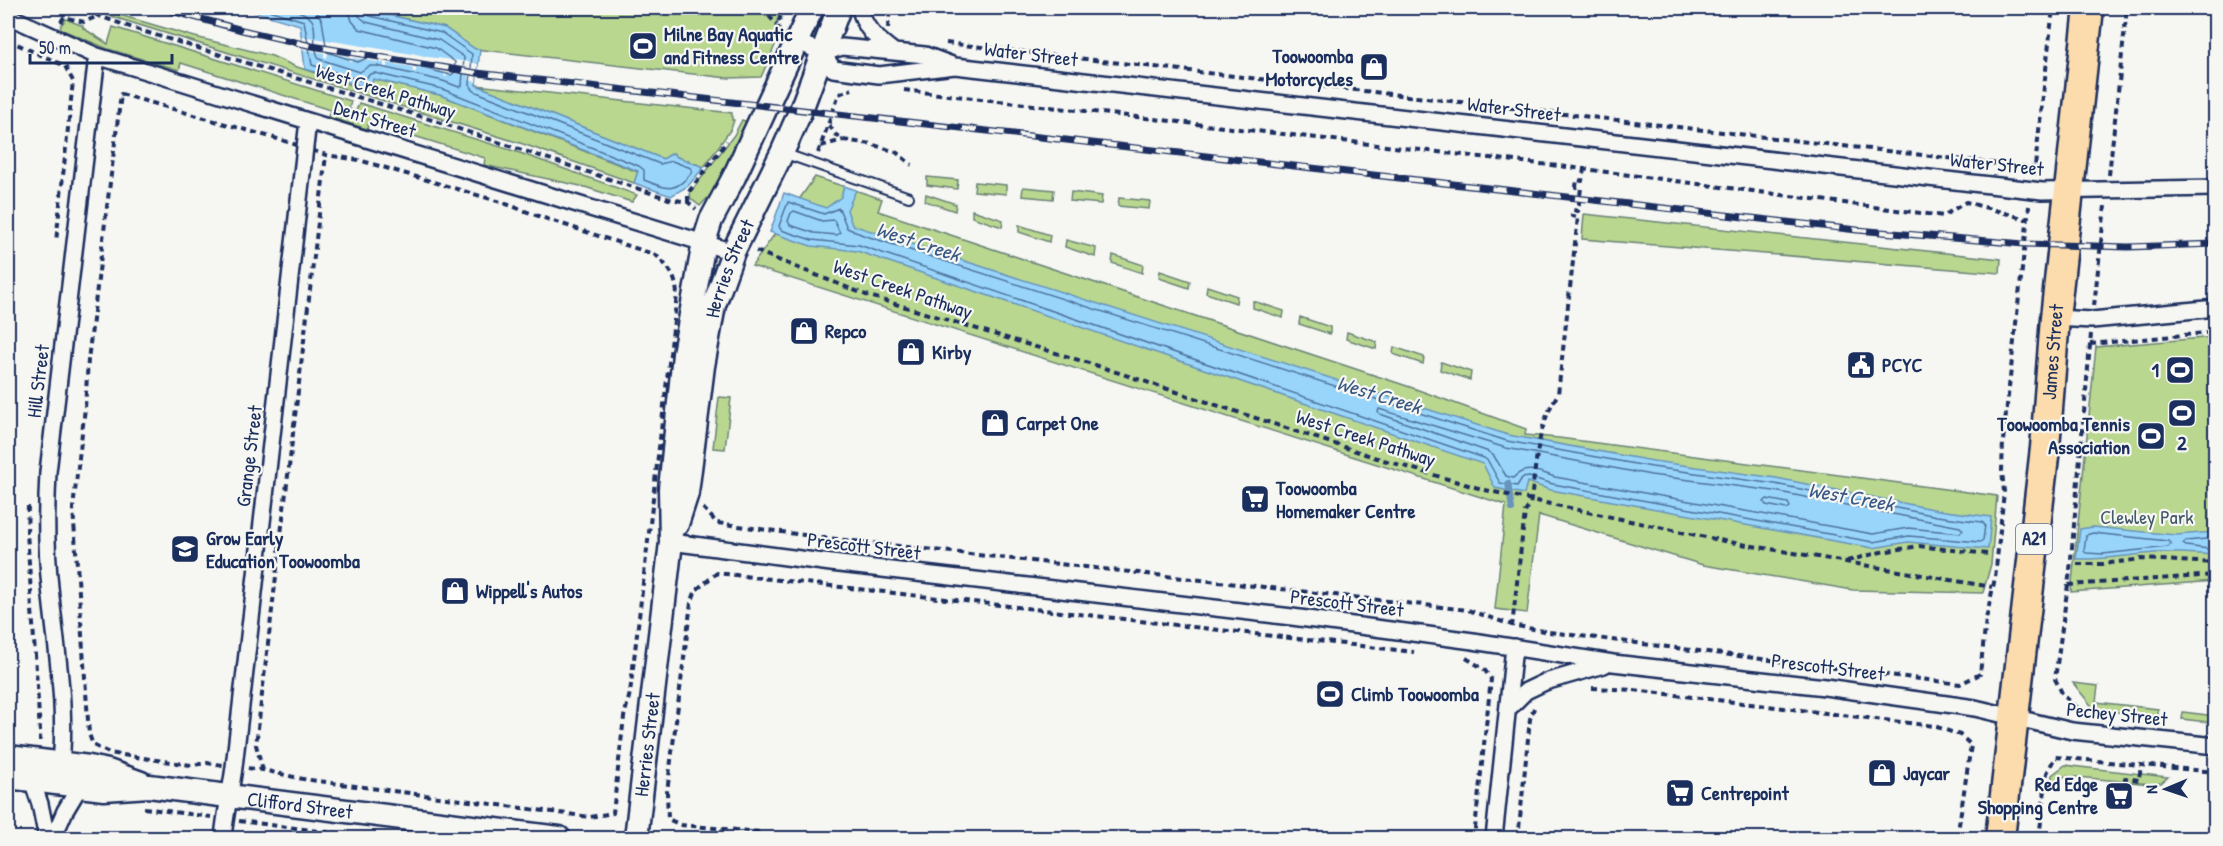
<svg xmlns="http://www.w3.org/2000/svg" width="2223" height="846" font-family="'Patrick Hand',sans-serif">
<rect width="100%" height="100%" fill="#f6f6f2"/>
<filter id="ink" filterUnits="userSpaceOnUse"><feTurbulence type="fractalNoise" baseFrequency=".0167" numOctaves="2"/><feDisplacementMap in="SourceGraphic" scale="12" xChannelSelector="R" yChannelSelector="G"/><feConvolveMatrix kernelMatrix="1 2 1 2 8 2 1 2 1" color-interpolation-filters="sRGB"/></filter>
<g filter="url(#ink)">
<path fill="#b9d78f" stroke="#6a8376" stroke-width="1.5" d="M359,8H436V11L462,14L463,8H782L775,25L777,41L761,77L728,78L475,49L445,28Z
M103,10L195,37L272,56L294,66L370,91L373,79L440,95L638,172L634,183L523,144L107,15Z
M66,19L83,26V28L108,44L113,27L351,101L349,109L356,111L359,103L520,153L637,195L632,202L585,187L484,165L485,158L369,122L367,129L328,117L330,110L181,63L179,70L108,49L60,29L61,25Z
M476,85L732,113V120H734L731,129L704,167L677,157L673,153L663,159Z
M742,120L747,122L714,191L700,206L691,199L690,193L734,135Z
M815,177L882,199L878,211L1410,387L1526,429L1525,435L1559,438L1997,496L1991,564L1983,593L1853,590L1703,565L1539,515L1527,613L1495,609L1506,505L752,266Z
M927,177L958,180L957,189L927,185Z
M975,182L1006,185V194L974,191Z
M1023,187L1054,190L1053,199L1022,196Z
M1071,192L1102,196L1101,204L1070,201Z
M926,194L956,204L955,211L925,201Z
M1119,198L1150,201L1149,209L1118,206Z
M972,210L1003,220L1002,227L972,217Z
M1584,214L2001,259L2000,273L1582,239Z
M1019,225L1050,235L1049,242L1019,232Z
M1066,240L1096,248L1095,257L1065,247Z
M1113,255L1143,265L1142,273L1112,263Z
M1160,271L1190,281L1189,288L1159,278Z
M1207,286L1237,296L1236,303L1206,293Z
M1253,301L1284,311L1283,318L1253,308Z
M1300,317L1330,327V334L1299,324Z
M1347,332L1377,342L1376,349L1346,339Z
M2215,337V581L2071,592L2096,347Z
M1394,347L1424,357L1423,364L1393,354Z
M1441,362L1471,372L1470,380L1440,370Z
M719,397L731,398L725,449L713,448Z
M2073,683L2098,686L2096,702L2158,709V717L2094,709Z
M2183,712L2215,716V723L2182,719Z
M2065,765L2080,767L2168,777L2161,783L2151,784L2066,776L2056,780L2050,789L2052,775Z"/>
<path fill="#99d5fa" stroke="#6793bc" stroke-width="1.5" d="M241,8H359L445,28L475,49H480L476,85L663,159L673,153L677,157L704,167L688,186L671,196L634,183L638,171L440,95L373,79L370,91L365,87L305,69L300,25Z
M844,186L856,190L847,210L852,225L1508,435L1653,461L1776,478L1938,510L1991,517L1988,549L1908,542L1873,548L1551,490L1527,482L1524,494L1495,488L1483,464L857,251L811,246L770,232L784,193L826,208L841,197Z
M2093,527L2176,535L2215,532V555C2195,554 2176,552 2155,553C2128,555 2103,560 2076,559L2080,529Z"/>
<path fill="#f6f6f2" d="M302,36L412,54V53L428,57L470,62L478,64L476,82L469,80L468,75L447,73V77L444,76V72L416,68V72H413L412,67L387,63V68L384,67V63L353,58V62H350L349,57L328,53L327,58L324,57V53L300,49Z"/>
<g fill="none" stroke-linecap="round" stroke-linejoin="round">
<path stroke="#4d719c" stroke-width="1.5" d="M262,8L304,21L312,65L363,81L370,74L375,73L442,89L639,166L644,170V180C667,189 675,194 692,172L691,168L672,161L660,164L474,91L470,85L472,54L442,33L370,16L366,13L365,8
M289,8C330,19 306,33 319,59L360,72L369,66H377L443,81L459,87L462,86L464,57L439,40L366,22L359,16L357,8
M314,8L322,20L327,52L358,62L369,57H378L451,75L454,73L455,62L436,48L359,29L352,21L348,8
M788,202L824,214L839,208L847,228L863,235L1507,441L1652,467L1775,484L1937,516L1982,522L1985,525L1983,540L1980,542L1909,536L1873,542L1553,484L1529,477L1522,478L1517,486L1500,483L1488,461L1484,458L859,245L812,240L781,230L779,226Z
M794,211L822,221L834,220L840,233L837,235L814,233L790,225L788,221L791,213Z
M1379,409L1506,448L1651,475L1774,491L1960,527L1963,530L1960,533L1908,528L1873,534L1555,477C1539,472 1526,464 1513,478L1506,476L1494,456L1489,452L1380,414L1378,412Z
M1767,499L1788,503L1790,507L1787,509L1766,505L1764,502Z
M2093,533L2168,541L2171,544L2168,547L2103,554L2086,553L2084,551L2086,535Z
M2216,538L2186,541L2183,544L2186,546L2216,550"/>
<path stroke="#6793bc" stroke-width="6" d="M1508,483L1512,509"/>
<g stroke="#1b2f5e" stroke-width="12">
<path id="lane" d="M783,153L909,197"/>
</g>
<g stroke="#1b2f5e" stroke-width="20">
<path id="street" d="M860,8C864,29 877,39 894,52
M8,16L97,56L733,252
M798,42L823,53L833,69L879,75L955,66L2042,191L2216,188
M823,53L842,47L925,55L952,65
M2055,318L2092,320L2216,308
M671,542L831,563L1292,617L1473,641L1613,663L1825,687L1975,708L2072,731L2216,746
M1509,708L1526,691L1545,682L1604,665
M60,772C68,711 56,649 50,587C46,549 46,511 48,472L97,56
M32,780L40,804L47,838
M53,838L65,811L80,786
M223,838C225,814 231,791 234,767L308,121
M1494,838L1514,647"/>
</g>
<g stroke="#1b2f5e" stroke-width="27">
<g id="secondary">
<path id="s1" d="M677,524L687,493L703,366L714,305L733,252L782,153L801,110L839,8"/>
<path d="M8,757L89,767L108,771L141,783"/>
<path id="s2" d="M8,777L104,789L149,786L559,838"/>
<path id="s3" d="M636,838L671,542L670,489L684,354L704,242L711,220L734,177L812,8"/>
</g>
</g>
<g stroke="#1b2f5e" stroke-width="33">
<g id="highway">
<path id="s4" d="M2000,838L2045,448L2055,318L2089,8"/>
</g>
</g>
<path stroke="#1b2f5e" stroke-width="4" stroke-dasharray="6 4.5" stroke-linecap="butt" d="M76,8L139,30L423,117L669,199L688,202L696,209
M106,8H107
M762,8L777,25
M61,22L64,17L84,22L98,16L101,8
M888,28L890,8
M779,32L778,25L783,8
M8,40L65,66L73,81L56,242
M946,43L2035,168
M904,90L1584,169L1943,216L1966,202L2026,219
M121,94L288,142L326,155L359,160L501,202L541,217L656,255C670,269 676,276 677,295L630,693L624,717L613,813L590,817L303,779L263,770L207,763L191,765L109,753L93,745L89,734L73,508L85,408L88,360Z
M829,125L836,135L843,140L871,144L896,152L912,165
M821,146L843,140
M818,153L839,94L852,89
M2034,175L2053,8
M2109,175L2127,8
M688,202V193L727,141
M756,251L866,295L1095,365L1380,459L1485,490L1724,541L1992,587
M2094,306L2105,206
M2091,334L2070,570L2055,679L2063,695L2075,706L2093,715
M2090,344L2216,332
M28,506L27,532L40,732V739H38
M703,508L717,523L818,537L1468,610L1512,625L1549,632L1960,684L1980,674L1986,619L1995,578L2004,492L2002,470L2003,441L2029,206
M1847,561L1881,552L1919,546L1987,554
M2077,564H2103L2142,559L2216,563
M2068,585L2216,575
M1512,627L1525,512L1530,505C1537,465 1535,430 1558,394L1578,217L1572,216L1573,210L1578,211L1581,188L1576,187L1577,180L1582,181L1584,169
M1466,658L1484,669L1491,679L1474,838
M1592,688L1634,690L1934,726L1960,735L1971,745L1957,838
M263,770L256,745L326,155
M2125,781V778L2139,780L2141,765
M2122,807L2123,797
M144,808L211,817
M239,821L375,838
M759,832L681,825L668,819L667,792L691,603L696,590L717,573L1414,652
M75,838L77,830
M1518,838L1530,719L1534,708
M2039,838L2047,773L2055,757L2216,772"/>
<use href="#lane" stroke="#f6f6f2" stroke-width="8"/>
<use href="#street" stroke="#f6f6f2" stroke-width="15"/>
<use href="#secondary" stroke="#f6f6f2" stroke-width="22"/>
<use href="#highway" stroke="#fcdcac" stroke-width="28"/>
<g stroke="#1b2f5e" stroke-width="7">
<path id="rail" d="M161,8L242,30L312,46L477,73L1857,230L2024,244L2128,247L2216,244"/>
</g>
<use href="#rail" stroke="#f6f6f2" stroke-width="4.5" stroke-dasharray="14" stroke-linecap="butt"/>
</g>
</g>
<defs>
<g id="stadium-square" transform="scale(1.5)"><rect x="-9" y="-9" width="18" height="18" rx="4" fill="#1b2f5e" stroke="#f6f6f2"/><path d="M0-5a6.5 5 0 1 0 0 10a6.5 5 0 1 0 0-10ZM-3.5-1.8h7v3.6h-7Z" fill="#fff"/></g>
<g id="shop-square" transform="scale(1.5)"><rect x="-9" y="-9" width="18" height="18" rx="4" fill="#1b2f5e" stroke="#f6f6f2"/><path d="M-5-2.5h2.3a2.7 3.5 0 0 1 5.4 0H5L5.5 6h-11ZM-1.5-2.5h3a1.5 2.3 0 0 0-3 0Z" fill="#fff"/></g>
<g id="civic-square" transform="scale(1.5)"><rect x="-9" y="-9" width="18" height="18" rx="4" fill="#1b2f5e" stroke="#f6f6f2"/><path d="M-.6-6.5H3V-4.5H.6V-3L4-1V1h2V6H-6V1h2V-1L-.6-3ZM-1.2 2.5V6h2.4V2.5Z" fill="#fff"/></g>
<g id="supermarket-square" transform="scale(1.5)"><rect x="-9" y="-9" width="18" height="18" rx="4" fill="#1b2f5e" stroke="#f6f6f2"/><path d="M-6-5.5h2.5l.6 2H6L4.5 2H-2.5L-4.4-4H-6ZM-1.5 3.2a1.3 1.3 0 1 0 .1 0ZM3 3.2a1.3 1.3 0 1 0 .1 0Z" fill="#fff"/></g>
<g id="school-square" transform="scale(1.5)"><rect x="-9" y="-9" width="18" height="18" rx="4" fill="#1b2f5e" stroke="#f6f6f2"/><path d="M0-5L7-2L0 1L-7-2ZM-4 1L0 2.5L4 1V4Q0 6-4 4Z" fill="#fff"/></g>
</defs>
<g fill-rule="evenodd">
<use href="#stadium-square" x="643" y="46"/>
<use href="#shop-square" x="1374" y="67"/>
<use href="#shop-square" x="804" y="331"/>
<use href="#shop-square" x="911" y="352"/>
<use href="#civic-square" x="1861" y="365"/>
<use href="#stadium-square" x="2180" y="370"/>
<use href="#stadium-square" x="2182" y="413"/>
<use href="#shop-square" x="995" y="423"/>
<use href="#stadium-square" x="2151" y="436"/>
<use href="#supermarket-square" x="1255" y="499"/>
<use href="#school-square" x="185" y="549"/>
<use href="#shop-square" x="455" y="591"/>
<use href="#stadium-square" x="1330" y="694"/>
<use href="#shop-square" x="1882" y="773"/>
<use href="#supermarket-square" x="1680" y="793"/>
<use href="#supermarket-square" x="2119" y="796"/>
</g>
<g text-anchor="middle" stroke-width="4.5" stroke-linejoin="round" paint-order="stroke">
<rect fill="#f6f6f2" stroke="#5d6b8a" stroke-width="1.5" x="2016" y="524" width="36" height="30" rx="4.5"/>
<g font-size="18" font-weight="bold" fill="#1b2f5e">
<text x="2034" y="545">A21</text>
</g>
<g font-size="20" font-weight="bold" fill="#1b2f5e" stroke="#f6f6f2" text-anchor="start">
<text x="664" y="41">Milne Bay Aquatic<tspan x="664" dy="23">and Fitness Centre</tspan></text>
<text x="1353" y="63" text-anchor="end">Toowoomba<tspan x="1353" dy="23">Motorcycles</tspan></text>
<text x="825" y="338">Repco</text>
<text x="932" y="359">Kirby</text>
<text x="1882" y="372">PCYC</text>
<text x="2159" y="377" text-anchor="end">1</text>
<text x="1016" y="430">Carpet One</text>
<text x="2130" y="431" text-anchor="end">Toowoomba Tennis<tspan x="2130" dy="23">Association</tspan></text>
<text x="2182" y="450" text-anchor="middle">2</text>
<text x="1276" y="495">Toowoomba<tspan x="1276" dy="23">Homemaker Centre</tspan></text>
<text x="206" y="545">Grow Early<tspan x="206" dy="23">Education Toowoomba</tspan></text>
<text x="476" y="598">Wippell's Autos</text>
<text x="1351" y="701">Climb Toowoomba</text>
<text x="1903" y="780">Jaycar</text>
<text x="2098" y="791" text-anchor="end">Red Edge<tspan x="2098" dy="23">Shopping Centre</tspan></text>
<text x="1701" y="800">Centrepoint</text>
</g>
<g font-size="20" fill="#1b2f5e" stroke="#f6f6f2">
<text transform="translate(1031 54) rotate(7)" y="7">Water Street</text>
<text transform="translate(386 91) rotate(17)" y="7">West Creek Pathway</text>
<text transform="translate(1514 109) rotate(7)" y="7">Water Street</text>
<text transform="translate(375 119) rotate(17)" y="7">Dent Street</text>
<text transform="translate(1997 164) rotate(6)" y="7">Water Street</text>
<text dy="7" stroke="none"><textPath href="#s1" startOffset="262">Herries Street</textPath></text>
<text transform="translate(903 289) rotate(19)" y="7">West Creek Pathway</text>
<text dy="7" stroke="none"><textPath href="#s4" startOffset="489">James Street</textPath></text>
<text transform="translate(38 381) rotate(-83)" y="7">Hill Street</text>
<text transform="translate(1366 438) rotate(18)" y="7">West Creek Pathway</text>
<text transform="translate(249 456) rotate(-83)" y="7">Grange Street</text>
<text transform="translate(864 546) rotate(7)" y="7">Prescott Street</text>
<text transform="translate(1347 603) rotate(7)" y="7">Prescott Street</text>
<text transform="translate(1828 667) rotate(7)" y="7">Prescott Street</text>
<text transform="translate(2117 714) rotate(6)" y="7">Pechey Street</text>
<text dy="7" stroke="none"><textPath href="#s3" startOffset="94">Herries Street</textPath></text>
<text dy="7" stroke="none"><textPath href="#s2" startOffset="294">Clifford Street</textPath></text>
</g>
<g font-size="20" fill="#42596a" stroke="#f6f6f2">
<text x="2147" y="524">Clewley Park</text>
</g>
<g font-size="21" font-style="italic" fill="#3a5885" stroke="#f6f6f2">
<text transform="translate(918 242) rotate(18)" y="7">West Creek</text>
<text transform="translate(1379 395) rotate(17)" y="7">West Creek</text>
<text transform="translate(1851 497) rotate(10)" y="7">West Creek</text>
</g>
</g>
<rect width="2223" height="846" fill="none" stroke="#f6f6f2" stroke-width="30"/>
<rect x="15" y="15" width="2193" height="816" fill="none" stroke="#1b2f5e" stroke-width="2" filter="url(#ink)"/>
<g transform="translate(2166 789) rotate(268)" stroke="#f6f6f2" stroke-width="4.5" paint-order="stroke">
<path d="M0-4.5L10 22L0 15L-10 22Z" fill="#1b2f5e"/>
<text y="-9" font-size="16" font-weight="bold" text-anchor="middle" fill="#1b2f5e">N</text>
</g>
<path d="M30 54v9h142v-9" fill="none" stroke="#1b2f5e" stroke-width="3"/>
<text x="39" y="54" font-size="18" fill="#1b2f5e" stroke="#f6f6f2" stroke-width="4.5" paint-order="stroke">50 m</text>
</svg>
